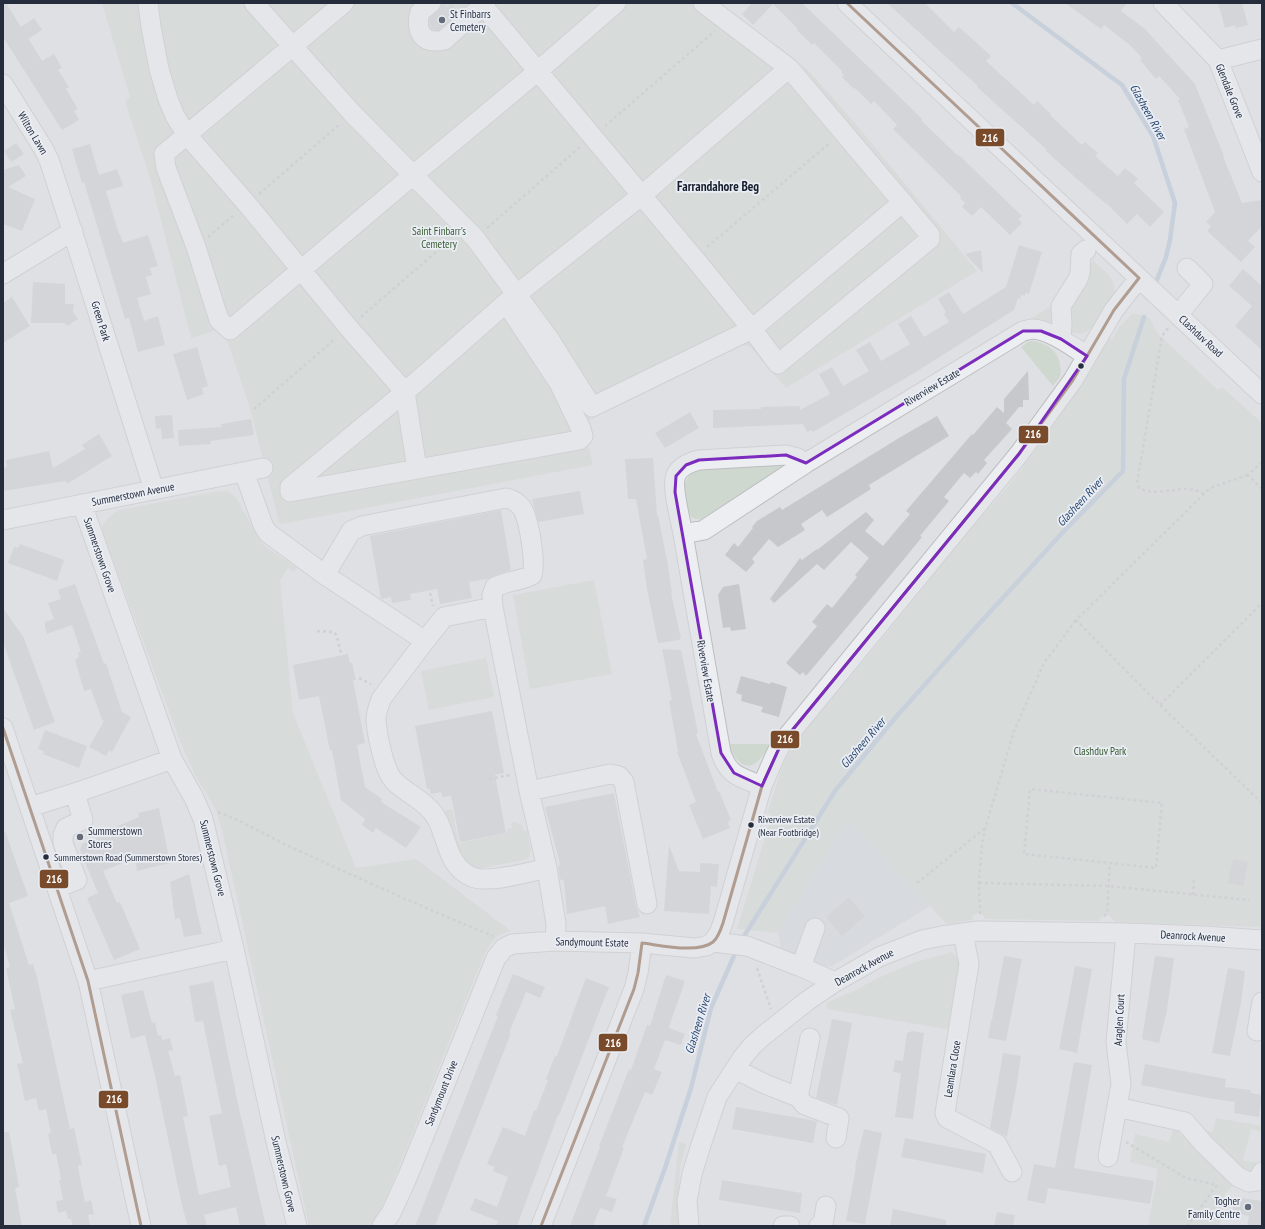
<svg xmlns="http://www.w3.org/2000/svg" width="1265" height="1229" font-family="'PT Sans Narrow',sans-serif">
<rect width="100%" height="100%" fill="#dee0e3"/>
<path fill="#cfd3da" d="M847,819L930,906L831,967L782,956L778,933Z"/>
<path fill="#ced8ce" d="M102,3H719L808,70L855,123L977,271L786,388L749,346L742,345L583,423L593,465L281,524L279,522L249,405L223,328L191,338L151,181L125,101L130,97Z
M1093,260C1103,270 1115,277 1115,292C1112,299 1107,305 1103,311C1095,325 1089,338 1070,332L1068,312Z
M1053,305L1056,326L1044,321H1026Z
M1132,314C1149,314 1151,318 1157,333L1218,390L1222,387L1262,423V927L1115,922L1112,918L1107,914L1100,918L1099,921L985,919L983,915L979,913L973,915L972,920L947,924L847,819L778,933L737,929L772,815L767,813L783,765L788,754L797,740L881,640L967,533L1010,484L1041,443L1081,385L1108,337L1112,339L1119,327Z
M1032,341C1047,343 1059,351 1060,366C1061,370 1061,375 1059,378C1057,381 1054,384 1053,386L1021,347L1028,342Z
M786,463V466L701,519C687,521 686,507 685,497C684,492 683,488 685,484C687,477 691,474 697,470Z
M227,491L236,498L263,545L297,568L294,572L288,568L280,580L293,713L356,868L416,859L511,931C492,935 491,944 482,960L393,1182L380,1212L371,1226H309L222,830L216,810L195,775L180,741L103,533L102,526C107,518 112,514 120,510L213,492Z
M594,580L612,674L530,689L513,595Z
M486,658L494,697L429,710L421,671Z
M728,744H771C766,750 760,762 752,765C740,769 732,753 728,744Z
M452,809L459,843L507,833V829L512,828L511,822H516L523,826L524,831H527L531,851L528,859L478,869L469,867L459,855L450,823L444,811Z
M952,952L958,959L961,968L951,1026L949,1029L934,1027L827,1009L826,1006L828,1002L854,991L876,979L913,963Z
M1216,1118L1262,1126V1132L1251,1129L1243,1160L1258,1163L1256,1169L1253,1172L1248,1173L1243,1169L1202,1130L1213,1132Z
M1174,1127L1232,1186L1225,1194L1220,1226H1148L1158,1169L1130,1162L1135,1134L1169,1142Z
M679,1142L686,1144L680,1168L678,1208V1226H670Z"/>
<g fill="none" stroke-linecap="round" stroke-linejoin="round">
<path stroke="#aabcd1" stroke-width="4.5" d="M1012,3L1122,85L1153,136L1175,203L1170,240L1166,257L1154,287
M741,941L835,791L896,717L969,635L1064,531L1123,471L1124,379L1144,317
M644,1226L665,1168L691,1088L711,1008L737,949"/>
</g>
<path fill="#c6c8cb" d="M3,3H6L21,27L34,18L42,30L28,39L30,41L42,61L54,54L62,68L58,70L69,87L66,89L78,109L74,111L79,120L62,130L3,37Z
M444,3L447,7L452,4L459,12L439,30L432,29L430,24V18L438,11Z
M752,3H802L907,104L922,119L921,120L958,156L959,155L1022,216L1018,219L1022,223L1010,235L981,207L972,216L962,207L965,203L960,198L961,196L893,129L897,125L874,101L871,104L855,88L854,89L842,77L844,75L841,72L842,71L814,43L812,45L797,30L798,29L773,4L753,25L742,14Z
M887,3H925L954,32L959,27L991,56L986,61L1034,105L1037,101L1051,114L1050,115L1082,145L1085,142L1098,153L1095,156L1118,176L1125,168L1138,179L1134,183L1164,212L1150,227L1137,214L1127,224L1106,203V204L1077,179L1046,151L1047,150L977,87L978,86Z
M1065,3H1127L1121,11L1145,29L1195,84L1224,156H1223L1242,203L1262,200V226L1248,241L1255,247L1241,262L1207,231L1211,226L1206,222L1215,212L1184,129L1189,127L1178,100L1180,99L1159,76L1156,79L1140,60L1142,58L1130,45L1104,25L1101,29Z
M1218,3H1242L1248,25L1236,28L1235,25L1225,28Z
M16,143L24,154L11,162L4,151Z
M90,144L99,175L117,169L120,177L123,186L106,191L119,234H120L123,243L148,235L158,266L150,268L152,275L146,277L151,294L137,298L144,321L158,316L165,345L138,352L129,318L125,319L84,182L82,183L72,149Z
M19,165L26,176L8,187L35,199L22,231L3,224V170Z
M1019,245L1042,252L1029,294L1025,293V296L1021,295L1020,299L1018,298L1014,310L911,375L813,432L812,430L807,432L803,424L713,428V410L761,409V407L800,406V410L830,394L819,374L832,367L843,386L869,371L856,350L870,342L881,361L910,344L898,324L911,316L924,337L949,322L944,314L946,312L938,299L949,292L963,314L1006,287Z
M981,250L983,273L965,254Z
M1243,269L1262,286V350L1235,326L1252,306L1229,286Z
M33,282L65,284V304H74L73,312L78,319L67,326L65,323H31Z
M12,297L30,326L3,343V303Z
M197,347L208,386L202,388L204,394L187,400L173,354Z
M1028,371L1029,400H1023V407H1019L1006,423L1012,429L984,460L987,463L978,474L976,472L970,478L964,473L944,497L949,501L924,531L920,536L922,537L900,564L806,676L803,672L800,675L786,663L817,626L812,622L827,604L832,608L857,577L855,575L869,558L851,542L824,570L817,564L774,603L770,599L800,558L802,560L817,549V550L866,512L874,520L865,531L883,546L910,514L906,511L972,434L973,435L997,407L1004,413V399Z
M690,412L699,428L665,448L655,433Z
M172,415L174,438L162,439L161,428L156,429L155,416Z
M937,416L949,436L869,485L871,489L827,517L822,510L801,524L805,530L778,547L769,539L752,559L755,562L746,572L725,555L734,543L738,547L753,528L752,527L757,521L780,507L782,510L899,438Z
M251,419L254,435L210,441L211,444L179,446L178,430L222,427L221,424Z
M99,434L112,456L67,484L66,481L3,491V468L7,467L6,460L49,451L53,468L85,449L82,445Z
M653,458L657,515H658L667,560L672,593H671L681,638L679,640L658,643L647,589L643,560L647,559L636,499H628L625,459Z
M580,491L584,514L538,522L532,499Z
M501,510L511,570L496,575L487,579L469,582L472,598L440,604L437,589L410,594L411,600L392,603L391,597L381,599L370,536Z
M20,544L64,560L57,581L8,563L14,547L18,548Z
M75,584L104,664L106,663L122,712L131,717L112,752L109,750L106,756L89,747L104,721L102,720L91,689L84,691L75,660L79,657L78,653L81,652L72,625L47,634L45,627V622L54,619L48,603L61,599L58,590Z
M739,584L746,629L731,631L730,627L723,628L718,595L723,587Z
M3,608L24,638L55,722L34,730L3,642Z
M662,649L681,650L698,733L696,734L718,792L719,791L731,820L728,822L730,828L703,839L689,805L696,802L677,752L678,751L669,701L672,700Z
M348,654L350,663H352L356,680H353L365,743L357,745L365,787L382,799L381,802L421,827L406,848L376,828L373,833L362,825L365,819L341,800L332,750L330,751L319,696L299,700L293,665Z
M741,676L770,684L771,682L787,687L779,717L761,712L763,707L741,701L742,695L736,693Z
M492,711L504,773L495,775L506,833L460,842L451,796L442,797L441,792L431,794L430,789H427L415,726Z
M45,730L87,746L79,768L43,754L44,751L38,749Z
M614,793L636,906L640,917L608,924L605,906L567,914L564,881L560,879L558,868L560,864L545,807Z
M159,808L170,863L137,871L135,858L103,871L117,903L120,902L140,949L114,960L87,898L98,893L80,850L82,844L107,833L106,831L139,817L138,813Z
M5,831L28,896L9,903L29,965L33,964L37,977L70,1129L74,1128L82,1165H78L79,1172L85,1202L91,1200L94,1214L88,1215L90,1226H73L71,1219H68L66,1211L58,1213L56,1201L63,1200L59,1180L61,1179L56,1154H52L48,1134L51,1133L46,1109L39,1111L36,1098L25,1101L17,1064L23,1063L10,1010L15,1009L6,968L10,967L3,943V832Z
M669,845L679,871L700,872V863L719,864L717,887L711,886L709,914L664,911Z
M1233,859L1248,862L1243,886L1228,883Z
M189,874L202,934L184,937L180,918L175,919L170,882Z
M849,897L865,916L842,936L826,917Z
M1004,956L1022,959L1006,1041L988,1038L991,1020H992Z
M1155,956L1174,958L1167,1010L1159,1043L1142,1039Z
M1075,966L1092,969L1077,1053L1059,1049Z
M1228,968L1245,971L1241,1003L1230,1056L1212,1053Z
M513,974L545,987L540,998L526,992L509,1033H511L435,1226H415L498,1016L496,1015Z
M666,975L685,981L669,1027V1028L685,1034L681,1045L665,1040L654,1069L662,1072L652,1095L645,1092L622,1147L624,1148L606,1196L617,1199L612,1212L600,1208L593,1226H570L600,1147L599,1146L629,1069L631,1070L647,1025L650,1026Z
M586,978L609,987L567,1095L559,1115H558L517,1226H496L498,1221L470,1210L475,1198L497,1207L508,1177L493,1171L495,1167L487,1164L503,1127L525,1136L534,1110L536,1111L548,1080L546,1079L555,1056H557Z
M213,981L238,1104L266,1226H240L236,1207L204,1215L207,1226H188L182,1206L155,1076L145,1035L131,1039L121,995L143,990L152,1023L155,1022L158,1036L161,1035L162,1040L170,1038L173,1050L168,1051L175,1076L180,1075L188,1116L183,1117L199,1195L231,1187L226,1164L219,1166L209,1116L222,1113L203,1021L195,1022L189,986Z
M832,1019L852,1023L837,1105L816,1098Z
M912,1031L924,1033L913,1119L895,1117L901,1073L893,1072L895,1060L903,1061L907,1033Z
M1003,1053L1021,1056L1016,1089L1007,1137L990,1128Z
M1074,1062L1092,1065L1074,1168L1154,1181L1150,1204L1048,1188L1045,1204L1027,1200L1034,1164L1055,1168Z
M1145,1064L1226,1079L1225,1087L1251,1090V1093L1262,1095L1259,1117L1234,1113L1235,1102L1208,1098L1141,1085Z
M736,1107L817,1121L813,1143L732,1129Z
M864,1129L882,1133L865,1224L846,1221L856,1167H855Z
M3,1132H9L19,1187L15,1188L22,1226H3Z
M905,1138L986,1154L983,1173L901,1157Z
M722,1180L802,1193L800,1213L719,1200Z
M1235,1197L1262,1201V1226H1247L1249,1216L1232,1213Z
M893,1209L946,1220V1226H890Z
M997,1212L1015,1215L1013,1226H994Z"/>
<g fill="none" stroke-linecap="round" stroke-linejoin="round">
<g stroke="#bcbec1" stroke-width="21">
<path id="minor" d="M148,3L151,27L159,69L168,99L175,116L187,135L247,204L348,327L405,392L417,469
M254,3L353,114L475,238L550,340L592,407L752,329L903,202
M344,3L164,154L166,168L196,247L219,320L230,330L412,176L538,71L616,3
M431,3L420,12C415,31 422,45 444,40L486,3
M481,3L694,258L752,329L778,364L930,239V235L789,68L703,3
M847,3L1262,394
M1163,3L1218,60L1262,172
M1218,60L1262,49
M3,84L43,148L49,160L76,243L154,490
M3,274L73,231
M507,302L642,195L789,68
M506,303L559,383L581,429L583,436L579,440L290,492V487L405,392Z
M1178,315L1203,284L1187,268
M1061,339L1062,324L1061,306L1078,279L1080,273L1081,254L1086,250
M244,472L263,525L268,533L325,575L425,641L381,699C379,706 376,712 376,720C377,734 384,771 394,781C407,794 427,801 437,819C448,840 447,866 472,877C488,884 529,872 547,868
M82,504L172,759L194,798L203,819L234,949L277,1146L297,1226
M3,520L263,468
M683,534C681,521 671,487 676,475C680,466 691,462 699,460L786,455L797,458L806,463
M325,575L351,531L362,526L506,498C512,499 518,503 522,508C529,519 536,562 532,575C520,581 507,581 495,587L492,595L493,607
M425,641L444,617L493,607L529,791L547,868L556,924L555,941
M3,728L88,981L141,1226
M762,786C741,777 729,777 721,753L683,534L704,530L806,463L1023,331C1026,331 1029,329 1032,329C1049,329 1073,347 1087,356
M529,791L610,774L619,776L624,782L647,904
M30,807L84,790L172,759
M57,888L77,880L63,843V835L66,828L83,820L75,793
M963,933L969,964L945,1113L947,1118L997,1144L1012,1172
M713,942L747,946L801,967L835,982
M801,967L815,928
M88,981L234,949
M1257,1031L1262,1002
M735,1069L765,1084L798,1097L805,1105L839,1118L836,1138
M798,1097L810,1038
M1117,1107L1185,1122L1204,1144L1238,1177L1249,1182L1257,1181L1262,1172
M1108,1157L1121,1084L1116,1042L1126,933
M382,1226L391,1213L407,1178L496,958L504,948L512,944L555,941L642,943L694,948L706,946L713,942L719,933L723,923L762,786L775,756L781,744L1019,454L1073,380L1114,310L1139,278
M541,1226L634,989L638,973L642,943
M689,1226L687,1201L692,1174L700,1148L717,1097L743,1057L752,1046L763,1036L807,1001L835,982L879,957L922,940L942,936L978,931L1126,933L1204,936L1262,940
M783,1226H790
M819,1226L823,1224L826,1206"/>
</g>
<path stroke="#bdbec4" stroke-width="2.5" stroke-dasharray="3 3" stroke-linecap="butt" d="M605,126L715,31
M259,194L340,124
M487,228L580,147
M208,237L235,214
M707,247L831,142
M361,317L452,238
M1168,328L1162,336L1137,483L1139,488C1159,499 1185,481 1204,494
M254,409L336,338
M1262,462L1248,475L1262,489
M1248,475L1210,488L1076,620L1160,705L1262,803
M430,593L433,606
M317,631L334,632L337,636L341,653
M359,678L371,684
M1160,705L1262,603
M489,779L511,775
M218,812C245,822 269,837 295,849C361,879 426,909 493,936
M917,883L984,829
M979,883L1108,886L1249,900
M1193,895L1194,878
M980,914L979,883L982,844L985,829L1014,731L1044,663L1076,620
M1104,916L1107,914L1110,863L1156,868L1162,803L1030,789L1024,854L1110,863
M757,968L771,1009
M1126,1142L1186,1178L1217,1185L1187,1226"/>
<use href="#minor" stroke="#edeef1" stroke-width="19"/>
<g stroke="#eaeef4" stroke-width="6">
<path id="bus-1" d="M3,728L88,981L141,1226
M541,1226L634,989L638,973L642,943C660,945 698,954 713,942C718,938 721,929 723,923L762,786L781,744L1019,454L1073,380L1114,310L1139,278L847,3"/>
</g>
<use href="#bus-1" stroke="#7a4b2a" stroke-width="3"/>
</g>
<path d="M0 0H1265V1229H0ZM1023,331H1041L1061,339L1087,356L1019,454L781,744L762,786L734,773L721,753L675,492L676,476L686,465L699,460L786,455L806,463Z" fill="#dee0e3" fill-opacity=".55" fill-rule="evenodd"/>
<path fill="none" stroke="#7b2cbf" stroke-width="3" stroke-linejoin="round" d="M1023,331H1041L1061,339L1087,356L1019,454L781,744L762,786L734,773L721,753L675,492L676,476L686,465L699,460L786,455L806,463Z"/>
<g fill="#666c77" stroke="#eaeef4" stroke-width="1.5">
<circle cx="442" cy="20" r="4"/>
<circle cx="80" cy="837" r="4"/>
<circle cx="1248" cy="1207" r="4"/>
</g>
<g fill="#252d3d" stroke="#eaeef4" stroke-width="1.5">
<circle cx="1081" cy="366" r="3.5"/>
<circle cx="751" cy="825" r="3.5"/>
<circle cx="46" cy="857" r="3.5"/>
</g>
<g text-anchor="middle" stroke-width="3.5" stroke-linejoin="round" paint-order="stroke">
<g font-size="10" fill="#252d3d" stroke="#eaeef4" text-anchor="start">
<text x="758" y="823">Riverview Estate<tspan x="758" dy="13">(Near Footbridge)</tspan></text>
<text x="54" y="861">Summerstown Road (Summerstown Stores)</text>
</g>
<g font-size="11" fill="#252d3d" stroke="#eaeef4" text-anchor="start">
<text x="450" y="18">St Finbarrs<tspan x="450" dy="13">Cemetery</tspan></text>
<text x="88" y="835">Summerstown<tspan x="88" dy="13">Stores</tspan></text>
<text x="1240" y="1205" text-anchor="end">Togher<tspan x="1240" dy="13">Family Centre</tspan></text>
</g>
<g font-size="11" fill="#252d3d" stroke="#eaeef4">
<text transform="translate(1230 91) rotate(68)" y="4">Glendale Grove</text>
<text transform="translate(33 133) rotate(59)" y="4">Wilton Lawn</text>
<text transform="translate(101 321) rotate(73)" y="4">Green Park</text>
<text transform="translate(1201 336) rotate(43)" y="4">Clashduv Road</text>
<text transform="translate(932 387) rotate(-31)" y="4">Riverview Estate</text>
<text transform="translate(133 494) rotate(-11)" y="4">Summerstown Avenue</text>
<text transform="translate(100 555) rotate(71)" y="4">Summerstown Grove</text>
<text transform="translate(706 671) rotate(80)" y="4">Riverview Estate</text>
<text transform="translate(213 858) rotate(76)" y="4">Summerstown Grove</text>
<text transform="translate(1193 936) rotate(3)" y="4">Deanrock Avenue</text>
<text transform="translate(592 942) rotate(1)" y="4">Sandymount Estate</text>
<text transform="translate(864 967) rotate(-29)" y="4">Deanrock Avenue</text>
<text transform="translate(1119 1020) rotate(-87)" y="4">Araglen Court</text>
<text transform="translate(952 1069) rotate(-81)" y="4">Leamlara Close</text>
<text transform="translate(441 1093) rotate(-68)" y="4">Sandymount Drive</text>
<text transform="translate(284 1174) rotate(77)" y="4">Summerstown Grove</text>
</g>
<g font-size="11" fill="#375931" stroke="#eaeef4">
<text x="439" y="235">Saint Finbarr's<tspan x="439" dy="13">Cemetery</tspan></text>
<text x="1100" y="755">Clashduv Park</text>
</g>
<g font-size="12" font-style="italic" fill="#2d4a72" stroke="#eaeef4">
<text transform="translate(1148 112) rotate(61)" y="4">Glasheen River</text>
<text transform="translate(1080 502) rotate(-47)" y="4">Glasheen River</text>
<text transform="translate(863 743) rotate(-49)" y="4">Glasheen River</text>
<text transform="translate(698 1024) rotate(-73)" y="4">Glasheen River</text>
</g>
<g font-size="13" font-weight="bold" fill="#171e2d" stroke="#eaeef4">
<text x="718" y="191">Farrandahore Beg</text>
</g>
</g>
<g stroke="#eaeef4" stroke-width="1.5">
<rect x="975" y="128" width="30" height="19" rx="4" fill="#7a4b2a"/>
<rect x="1018" y="425" width="31" height="19" rx="4" fill="#7a4b2a"/>
<rect x="770" y="730" width="30" height="19" rx="4" fill="#7a4b2a"/>
<rect x="39" y="869" width="30" height="20" rx="4" fill="#7a4b2a"/>
<rect x="598" y="1033" width="30" height="19" rx="4" fill="#7a4b2a"/>
<rect x="98" y="1090" width="31" height="19" rx="4" fill="#7a4b2a"/>
</g>
<g font-size="11" text-anchor="middle" font-weight="bold" fill="#fff">
<text x="990" y="142">216</text>
<text x="1033" y="438">216</text>
<text x="785" y="743">216</text>
<text x="54" y="883">216</text>
<text x="613" y="1047">216</text>
<text x="114" y="1103">216</text>
</g>
<rect width="1265" height="1229" fill="none" stroke="#252d3d" stroke-width="8"/>
</svg>
